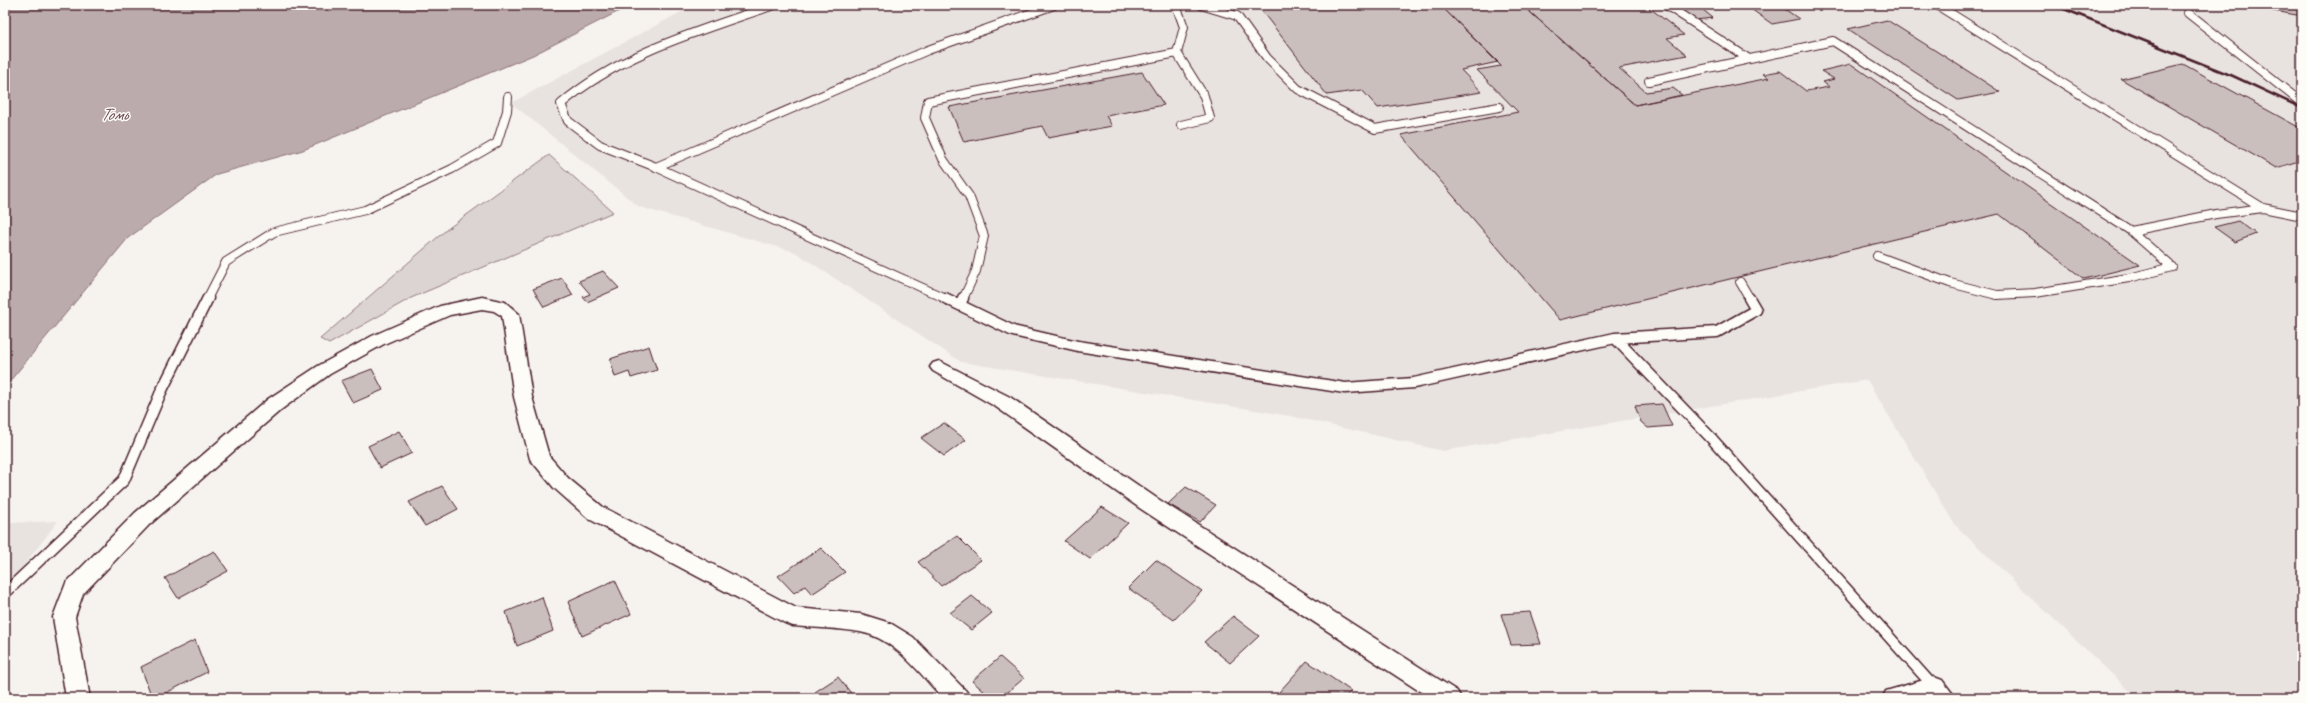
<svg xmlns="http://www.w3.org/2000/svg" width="2307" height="703" font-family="Caveat,sans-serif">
<rect width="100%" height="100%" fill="#f6f3ef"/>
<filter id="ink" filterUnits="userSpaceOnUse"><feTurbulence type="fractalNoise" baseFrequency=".025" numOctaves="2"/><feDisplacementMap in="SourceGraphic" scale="8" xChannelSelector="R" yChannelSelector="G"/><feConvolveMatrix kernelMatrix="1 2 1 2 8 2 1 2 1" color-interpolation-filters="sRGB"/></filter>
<g filter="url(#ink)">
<path fill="#e9e3e0" d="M694,5H2302V698H2137L1955,525L1867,380L1443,451L1290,416L961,362L795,252L639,207L511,103Z
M58,521L5,590V523Z"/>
<path fill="#dcd4d2" stroke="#937a7e" d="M549,155L613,212L411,298L329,344L320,339L446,230Z"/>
<path fill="#bbabac" stroke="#8e7378" d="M5,5H631L533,55L303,150L217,174L128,238L5,387Z"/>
<path fill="#cbbfbe" stroke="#4a1f2b" d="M1257,5H1440L1498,62L1461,70L1482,92L1378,108L1362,90L1327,95Z
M1440,5H1522L1635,105L1769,78L1763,74L1780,71L1806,91L1829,87L1823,82L1834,79L1821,71L1851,64L2140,265L2084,279L1999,214L1560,320L1401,135L1518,112L1477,70L1501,66Z
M1522,5H1646L1684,35L1667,38L1687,55L1619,68L1646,92L1673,88L1682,95L1635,105Z
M1675,5H1697L1713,18L1695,20Z
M1768,5H1779L1799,19L1772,24L1751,9Z
M2261,5H2298L2302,16L2263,9Z
M1887,20L1985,82L2000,92L1958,100L1848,29Z
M2183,64L2302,129V160L2276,168L2121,79Z
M1142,72L1164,105L1106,116L1112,126L1048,138L1042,126L964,142L949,107Z
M2238,221L2256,234L2235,242L2214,227Z
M603,271L619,288L587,302L583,297L590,294L579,281Z
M562,278L573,295L544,307L533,289Z
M649,346L657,370L631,378L629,372L615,377L610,359Z
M372,369L383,390L353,403L341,381Z
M1662,404L1672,426L1648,428L1641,422L1635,406Z
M944,423L966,440L944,456L921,438Z
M399,431L412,453L380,468L368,446Z
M442,486L458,509L425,526L409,502Z
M1186,487L1216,505L1200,522L1168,504Z
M1102,507L1128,523L1090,559L1064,541Z
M957,536L981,560L941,586L918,562Z
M821,548L845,572L812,594L805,586L794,593L778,576Z
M214,551L228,571L178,598L165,578Z
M1156,560L1202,591L1174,620L1128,588Z
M615,580L631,614L582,636L568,602Z
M972,596L992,613L971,630L950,613Z
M542,597L553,631L517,646L506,612Z
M1530,612L1541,644L1511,645L1501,614Z
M1233,616L1259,636L1230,663L1204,642Z
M195,640L207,672L156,698H152L141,667Z
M1000,657L1024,678L1001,698H992L972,681Z
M1307,661L1351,691L1345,698H1288L1279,692Z
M838,677L855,698H819L815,692Z"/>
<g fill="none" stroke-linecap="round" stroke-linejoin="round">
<g stroke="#4a1f2b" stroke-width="10">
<path id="lane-far1" d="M774,5C700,31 622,52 561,104L568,121L600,145L656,167L947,299
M1176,5L1184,27L1177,53L1204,96L1210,118L1181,125
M1201,5L1237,16L1267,58L1298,89L1375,129L1499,107
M1666,5L1749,59
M1937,5L2263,208
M2188,13L2302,103
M1649,81L1833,41L2131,231L2172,267L2129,278L2035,293L1997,295L1950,283L1877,256
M656,167L928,50L1054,5
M2131,231L2216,214L2263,208L2302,216
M1740,282L1750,299
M207,299L226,262L274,232L365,210L452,169L497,143L507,111L508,97
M963,299L976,271L984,236L969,196L943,159L925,118L928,101L1177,53"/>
</g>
<g stroke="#4a1f2b" stroke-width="13">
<path id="lane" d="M945,298L1013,331L1078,346L1345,388L1414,383L1615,338L1713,440L1934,687
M960,305L963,298
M1615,338L1717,332L1756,310L1749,298
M5,593L124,480L161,392L208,298"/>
</g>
<g stroke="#4a1f2b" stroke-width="3">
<path id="street" d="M482,297L505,302L519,314L532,397L549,456L568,478L603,507L796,608L861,614L890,623L913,637L966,691L970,698H943C920,674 895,638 860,632C838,628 815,628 793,626L785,623L589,519L554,488L530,459L514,397L502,316L494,311L482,309L450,315L384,344L330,374L282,409L149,525L83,594L75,617L90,698H66L53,617L66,583L135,513L268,399L318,366L372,336L440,306Z
M939,361L1010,397L1155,497L1457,691L1461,698H1430L1141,509L996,407L933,371L930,367L933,363Z
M1934,677L1942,680L1956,698H1882L1886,691Z"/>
</g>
<use href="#lane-far1" stroke="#fdfcf7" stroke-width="8"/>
<use href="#lane" stroke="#fdfcf7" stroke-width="10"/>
<use href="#street" fill="#fdfcf7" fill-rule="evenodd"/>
<path stroke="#4a1f2b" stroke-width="2.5" d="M2054,5L2233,76L2302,108"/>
</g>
</g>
<g text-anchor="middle" stroke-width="3" stroke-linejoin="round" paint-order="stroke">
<g font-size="18" font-style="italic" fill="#725058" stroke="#fdfcf7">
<text x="114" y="120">Томь</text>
</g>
</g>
<rect width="2307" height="703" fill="none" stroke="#fdfcf7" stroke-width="20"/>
<rect x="10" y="10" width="2287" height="683" fill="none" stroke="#4a1f2b" stroke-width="1.5" filter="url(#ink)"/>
</svg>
